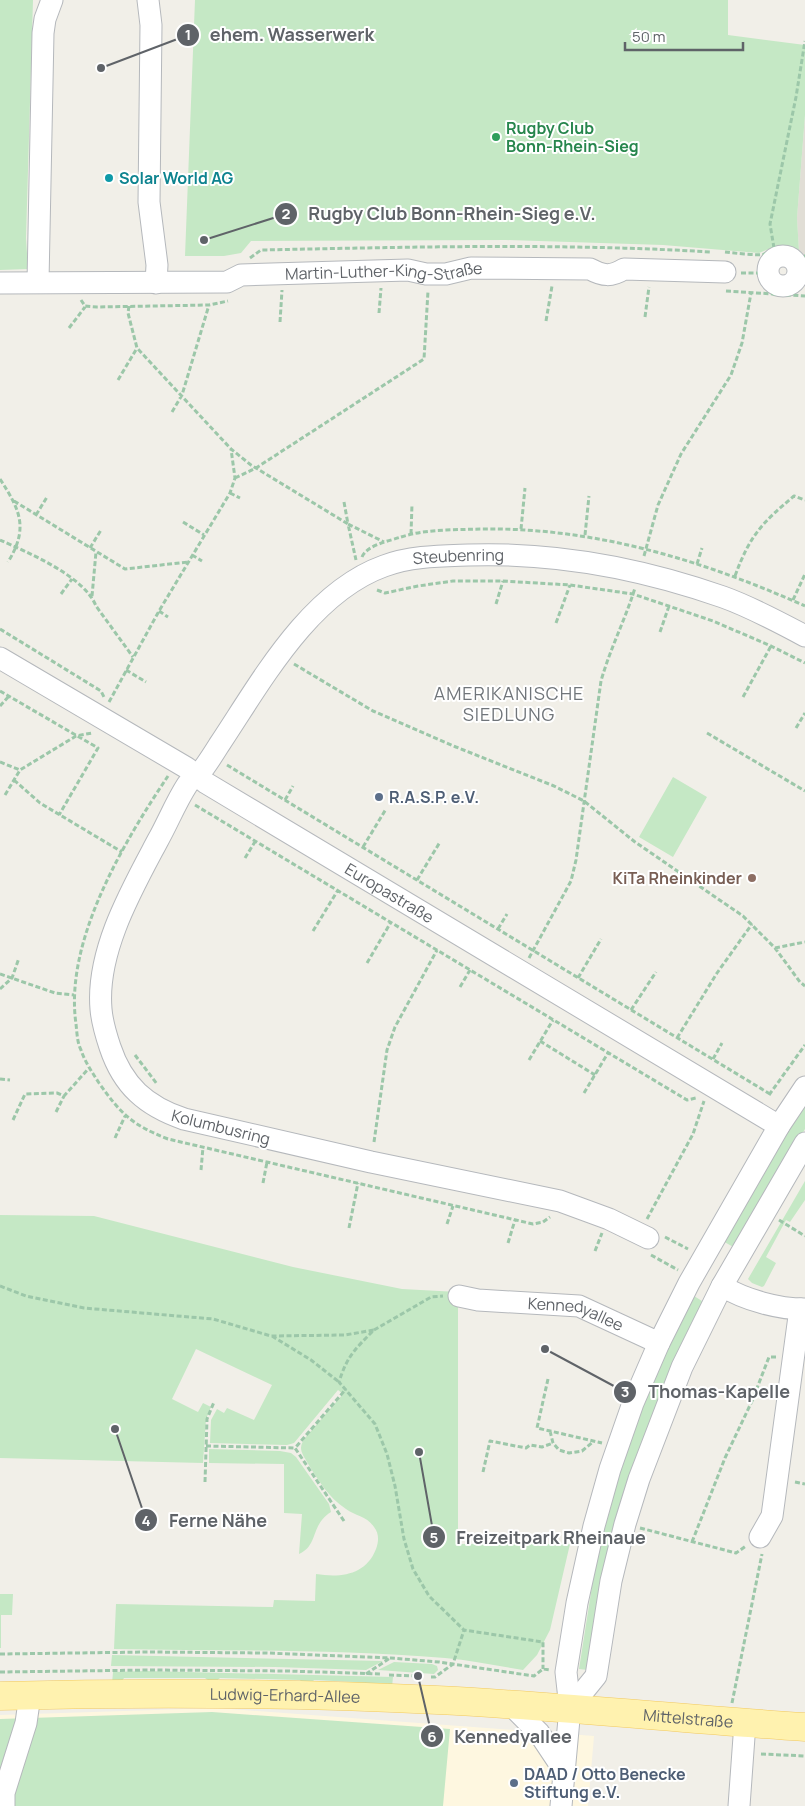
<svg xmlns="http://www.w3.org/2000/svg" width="805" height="1806" font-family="Manrope,sans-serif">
<rect width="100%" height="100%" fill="#f1efe8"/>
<path fill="#fef7e0" d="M217,1708L594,1736L588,1806H0V1715Z"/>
<path fill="#e1ded6" d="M805,115V255L799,251L797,218Z"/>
<path fill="#c5e8c5" d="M0,0H33L26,238L28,269L0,270Z
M195,0H728V35L805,45V115L797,218L799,251L786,246H776L759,253L663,245L506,240L251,241L241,253L224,256H185Z
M673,777L707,797L673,857L639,837Z
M801,1106L805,1108V1129L735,1248L721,1240Z
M805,1181V1200L790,1222L786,1220L766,1257L776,1263L764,1286L762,1287L752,1283L748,1279Z
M0,1215L94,1216L293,1267L402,1289L458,1292V1544H570L550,1630L537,1655L523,1670C497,1666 471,1660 445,1658C335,1649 224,1651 114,1649L116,1604L273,1607L274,1600L315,1601L316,1574C341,1578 366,1575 376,1549C379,1541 379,1533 374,1527C367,1516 355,1516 346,1509C328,1497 318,1480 307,1462C305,1458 301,1453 301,1448C301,1444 303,1441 305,1438L343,1394L338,1390L294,1443L287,1445L210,1443L211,1420L217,1409L224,1413L227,1408L254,1420L272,1385L196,1349L172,1399L198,1412L203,1403L211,1407L206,1419L203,1463L0,1458Z
M694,1296L702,1301L703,1306L588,1670L579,1669L601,1529L644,1396Z
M209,1449L280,1451L291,1453L296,1457L329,1504L331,1512C310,1525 319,1545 299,1554L302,1514L284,1513V1464L209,1463Z
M0,1594H13L12,1615H1V1648H0Z
M112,1655L383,1661L366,1670L275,1667L111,1666Z
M394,1662L432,1664L437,1666L438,1670L434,1674L378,1670Z
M146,1671L393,1677L392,1687H357L353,1682L314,1680L309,1686H304L300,1680L220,1678L213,1684L205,1678H124L120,1684H112L113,1672Z
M212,1712L450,1729L443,1806H0V1719Z"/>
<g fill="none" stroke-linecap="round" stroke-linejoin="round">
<g stroke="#b5b8bc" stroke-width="23">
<g id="minor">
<path d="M148,0L151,25L149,202L157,265L156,283"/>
<circle cx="783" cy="271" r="15"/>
<path d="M38,282L43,33L45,19L52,0"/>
<path id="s1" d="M0,283L227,282L241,275L408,270L426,274H446L471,268L590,269C603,276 611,277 624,269L725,272"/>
<path id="s2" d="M0,658L187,768L206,783L779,1126"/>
<path id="s3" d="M648,1238L609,1219L560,1201L371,1162L184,1119C146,1106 123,1086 110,1047C106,1035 102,1022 101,1009C96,951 132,889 158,840C168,822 176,802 187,785C191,779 198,774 203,769C209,761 214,753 219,745C261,682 309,593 384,566C411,556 440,556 468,555C557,552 640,568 723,597C751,607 779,622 805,636"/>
<path d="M722,1286C745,1300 778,1309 805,1309"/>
<path id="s4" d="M459,1296L478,1300L579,1306L659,1343"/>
<path d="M760,1537L772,1516L800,1309"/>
<path d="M510,1704L539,1733L563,1769"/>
<path d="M570,1708L596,1676L611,1581L625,1524L639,1479L682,1367L722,1286L805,1143"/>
<path d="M4,1806V1793L26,1723L30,1695"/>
<path d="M561,1806L570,1708L566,1672L577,1603L594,1526L610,1469L633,1403L659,1343L689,1283L779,1126L805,1087"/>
<path d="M739,1806L745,1723"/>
</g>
</g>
<g stroke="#f2c960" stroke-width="29">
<g id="major">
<path id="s5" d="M0,1696C146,1692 292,1693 437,1700C560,1706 682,1719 805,1727"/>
</g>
</g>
<path stroke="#9cc7a9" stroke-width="3" stroke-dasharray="5 2.5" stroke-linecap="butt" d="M774,248L770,224L796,97L805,41
M725,252C733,253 759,256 765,254C772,252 775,247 783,247C792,248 797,255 805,256
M250,258L261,250C411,247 561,243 711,252
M741,273H768
M726,291L805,296
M81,300L85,306L97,307L209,305L228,301
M129,306L128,313L137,348L231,449L251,465L348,524L356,560
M379,313L381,288
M645,317L649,287
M546,321L552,286
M280,322L282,290
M69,328L85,307
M118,380L137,348
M172,412L182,395L209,305
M235,478L256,468L424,359L428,291
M0,479C20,510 29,528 8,562
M230,493L240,498
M14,501L125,569L188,562
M344,502L348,524L384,542
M36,515L47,497
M183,522L204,535
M521,529L525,488
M411,534L412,504
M585,535L589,496
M0,540C29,553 84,576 96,606L133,657
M90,548L101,530
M192,555L202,561
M644,556L658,505L681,454L731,375L742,343L751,293
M362,557C367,545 389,541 401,537C426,529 454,530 480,529C594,527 702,560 805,606
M697,564L702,548
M735,576C750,535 762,523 794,496L805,500
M377,590L385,593L418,586L453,581H503L570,585L633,594L713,621L771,646L805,663
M61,594L72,579
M92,596L96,552
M793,600L805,574
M496,604L503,581
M159,611L168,617
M556,623L570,585
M0,629L101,691L104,697
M660,632L669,606
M294,664L373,711L456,747L554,786L584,801L635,842L743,916L775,948L800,982L805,986
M126,670L146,682
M0,691L98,748L59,815
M743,697L771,646
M109,702L159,611L230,493L235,478L231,449
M0,706L9,696
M796,728L805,713
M707,733L805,791
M0,762L20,770
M227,765L770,1094
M168,776C124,842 64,941 76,1024C77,1032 77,1042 81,1050C85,1062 92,1072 99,1083C121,1114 132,1125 168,1139L533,1224L543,1222L550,1217
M14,780L40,803L122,852
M5,795L20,770L76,736L92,733
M285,800L293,786
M195,805L687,1100L696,1098
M363,847L386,809
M245,858L256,840
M417,880L440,842
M498,929L507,914
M313,931L338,890
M775,948L805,942
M529,958L571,881L576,860L601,681C610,649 625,620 635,588
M367,963L391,922
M0,974L55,993L74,995
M578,978L601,939
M460,987L470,970
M0,989L12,978L19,958
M631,1010L656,972
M677,1038L717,973L752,924
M540,1041L595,1075
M135,1055L157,1084
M713,1059L722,1043
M529,1060L553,1020
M0,1079L10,1080
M584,1093L608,1053
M769,1095L805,1045
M56,1112L64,1096
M13,1120L25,1094L57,1093L64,1096L89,1068
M115,1138L125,1116
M374,1142L387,1050L395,1027L437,950
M201,1170L203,1147
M263,1183L267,1162
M647,1219L693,1134L704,1101
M779,1220L805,1236
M447,1224L453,1206
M349,1228L358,1183
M665,1237L688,1249
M508,1243L515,1220
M595,1251L602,1233
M651,1255L678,1270
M0,1286L26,1296L84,1308L213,1319L271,1336L345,1335L374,1330C356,1348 347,1356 339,1382L375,1424L387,1454L395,1486L404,1539L413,1569L429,1596L464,1630L543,1642V1669
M374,1330L431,1297L443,1296
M272,1336L311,1360L339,1382
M548,1379L537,1428L602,1443
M550,1431L553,1443L559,1450L569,1453L582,1451L594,1441
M206,1446L295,1448
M483,1472L490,1441L526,1448L530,1445L542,1447L553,1443
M205,1482L207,1419L214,1402
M795,1482L805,1484
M344,1521L295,1448L346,1389
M640,1528L736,1553L746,1546
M692,1542L725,1458L752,1401L769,1357H777
M0,1654L148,1652L267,1653L391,1658L439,1662L534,1676L543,1669L550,1670
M0,1672L151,1670L288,1671L380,1674
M366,1674L390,1658
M389,1675L415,1676
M431,1677H435L453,1664L464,1630
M732,1703L762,1554
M761,1754L805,1756"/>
<use href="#minor" stroke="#fff" stroke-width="21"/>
<use href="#major" stroke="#fff2af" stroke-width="28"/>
</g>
<circle fill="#2e9e5b" stroke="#fff" stroke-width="2" cx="496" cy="137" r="5"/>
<circle fill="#0f9aa8" stroke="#fff" stroke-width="2" cx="109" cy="178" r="5"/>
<g fill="#5c6f8a" stroke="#fff" stroke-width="2">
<circle cx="379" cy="797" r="5"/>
<circle cx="514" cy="1783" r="5"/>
</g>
<circle fill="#8d6e63" stroke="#fff" stroke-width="2" cx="752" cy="878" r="5"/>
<g text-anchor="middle" stroke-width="4" stroke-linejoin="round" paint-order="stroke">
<g font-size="16" font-weight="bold" fill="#27864d" stroke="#fff" text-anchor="start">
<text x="506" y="134">Rugby Club<tspan x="506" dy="18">Bonn-Rhein-Sieg</tspan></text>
</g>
<g font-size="16" font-weight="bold" fill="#0d838f" stroke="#fff" text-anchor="start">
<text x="119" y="184">Solar World AG</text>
</g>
<g font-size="16" fill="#5f6368" stroke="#fff">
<text dy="6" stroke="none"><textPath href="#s1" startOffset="386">Martin-Luther-King-Straße</textPath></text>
<text dy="6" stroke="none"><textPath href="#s3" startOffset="1245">Steubenring</textPath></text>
<text dy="6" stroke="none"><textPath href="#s2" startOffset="455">Europastraße</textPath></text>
<text transform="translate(221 1127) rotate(14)" y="6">Kolumbusring</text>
<text dy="6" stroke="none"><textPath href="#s4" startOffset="119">Kennedyallee</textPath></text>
<text dy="6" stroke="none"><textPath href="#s5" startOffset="285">Ludwig-Erhard-Allee</textPath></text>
<text dy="6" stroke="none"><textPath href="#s5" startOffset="689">Mittelstraße</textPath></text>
</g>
<g font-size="16" font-weight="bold" fill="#4e5e75" stroke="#fff" text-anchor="start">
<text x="389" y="803">R.A.S.P. e.V.</text>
<text x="524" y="1780">DAAD / Otto Benecke<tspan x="524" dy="18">Stiftung e.V.</tspan></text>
</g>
<g font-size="16" font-weight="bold" fill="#785e54" stroke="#fff" text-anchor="end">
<text x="742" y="884">KiTa Rheinkinder</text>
</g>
<g font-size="18" letter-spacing="1" fill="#70757a" stroke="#fff">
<text x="509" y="700">AMERIKANISCHE<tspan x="509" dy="21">SIEDLUNG</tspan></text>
</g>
</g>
<path fill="none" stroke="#5f6368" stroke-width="2" d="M101 68L188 35M204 240L286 214M545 1349L625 1392M115 1429L146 1520M419 1452L434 1537M418 1676L432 1736"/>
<g fill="#5f6368" stroke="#fff" stroke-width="2">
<circle cx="101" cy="68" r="5"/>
<circle cx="204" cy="240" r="5"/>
<circle cx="545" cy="1349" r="5"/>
<circle cx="115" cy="1429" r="5"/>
<circle cx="419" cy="1452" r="5"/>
<circle cx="418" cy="1676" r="5"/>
<circle cx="188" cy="35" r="12"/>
<circle cx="286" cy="214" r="12"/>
<circle cx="625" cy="1392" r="12"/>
<circle cx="146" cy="1520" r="12"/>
<circle cx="434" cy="1537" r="12"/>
<circle cx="432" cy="1736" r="12"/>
</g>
<g font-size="15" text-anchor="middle" font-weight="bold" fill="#fff">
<text x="188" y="40">1</text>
<text x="286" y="219">2</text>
<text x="625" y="1397">3</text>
<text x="146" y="1526">4</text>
<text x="434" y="1543">5</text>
<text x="432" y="1742">6</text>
</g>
<g font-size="18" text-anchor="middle" font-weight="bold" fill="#5f6368" stroke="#fff" stroke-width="4" stroke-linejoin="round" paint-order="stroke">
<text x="292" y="41">ehem. Wasserwerk</text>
<text x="452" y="220">Rugby Club Bonn-Rhein-Sieg e.V.</text>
<text x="719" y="1398">Thomas-Kapelle</text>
<text x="218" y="1527">Ferne Nähe</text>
<text x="551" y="1544">Freizeitpark Rheinaue</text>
<text x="513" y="1743">Kennedyallee</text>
</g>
<path d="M625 42v8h118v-8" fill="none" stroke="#5f6368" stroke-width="2.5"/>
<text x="632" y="42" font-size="15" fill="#5f6368" stroke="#ffffff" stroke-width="4" paint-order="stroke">50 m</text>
</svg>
